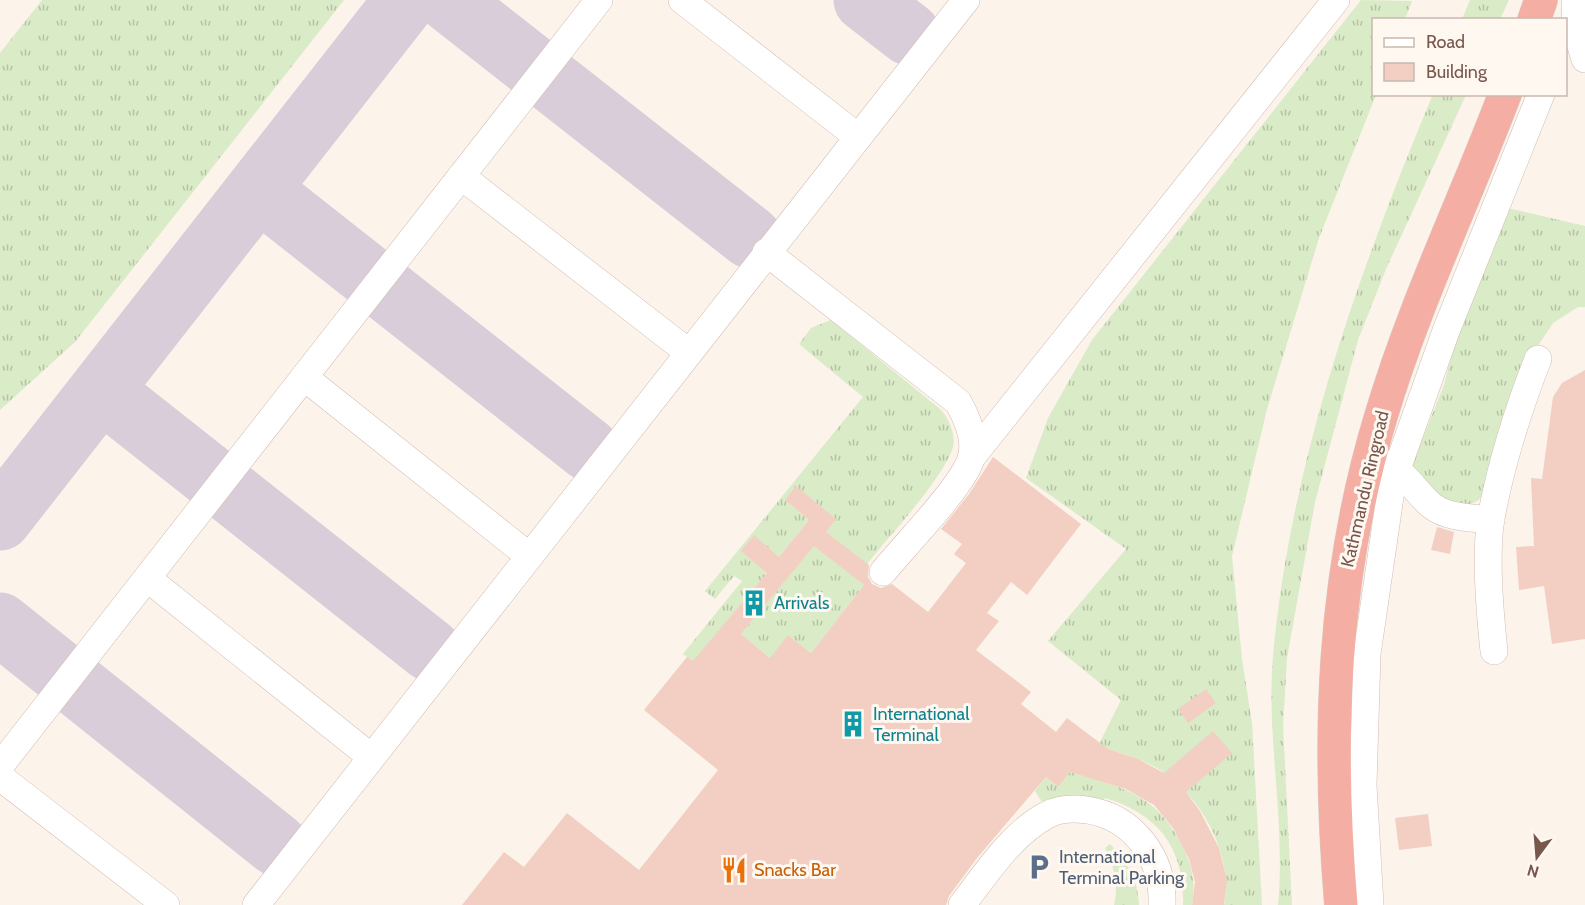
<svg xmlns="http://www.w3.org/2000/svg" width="1585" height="905" font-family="Cabin,sans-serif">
<defs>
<pattern id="grass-tufts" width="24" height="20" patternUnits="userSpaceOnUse" patternTransform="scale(1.5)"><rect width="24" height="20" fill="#daebc8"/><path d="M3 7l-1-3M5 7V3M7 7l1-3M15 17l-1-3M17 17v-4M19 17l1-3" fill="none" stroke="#b6c1a5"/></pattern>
</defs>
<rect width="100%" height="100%" fill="#fcf3ea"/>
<path fill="url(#grass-tufts)" d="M42,0H344L75,342L0,410V53Z
M1361,0L1412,1L1405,19L1374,20V94L1376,95L1319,238L1267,409L1232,556L1242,659L1252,723L1262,905H1224C1234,853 1200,793 1155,767C1137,757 1117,752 1098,746L1121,700L1048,641L1126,549L1026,478L1048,418L1092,340Z
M1470,0H1509L1500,19H1462Z
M1433,94L1466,95L1386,269L1358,340L1315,502L1287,658L1283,726L1292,905H1278C1286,823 1266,738 1273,656C1291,460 1358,274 1433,94Z
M1503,207L1585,226V307H1578L1553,323L1535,350L1486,493C1456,525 1433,490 1410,470L1444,385L1462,315Z
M831,320L940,409C949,418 956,435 953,447C943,479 890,535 867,564L842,567L864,585L811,653L788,635L792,676L741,634L836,519L796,487L785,500L809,520L779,557L754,536L767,573L703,650L761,716L683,654L742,581L734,576L715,599L705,591L863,397L799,344L811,328Z
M1070,772C1121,787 1155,793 1181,843C1192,865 1196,881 1192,905H1183C1185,848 1158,814 1105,798L1100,802L1041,801L1035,791L1046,777L1058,787Z
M1110,844C1128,862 1138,880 1139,905H1114C1119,885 1114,866 1105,848Z"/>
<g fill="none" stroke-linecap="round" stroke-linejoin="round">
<path stroke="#d8cdd9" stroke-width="63" d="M448,0L750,237
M865,0L909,34
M258,189L589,450
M101,390L430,650
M0,519L406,0
M0,624L277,845"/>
</g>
<path fill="#f2cfc2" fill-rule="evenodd" d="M1585,370V639L1552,644L1544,586L1519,590L1516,547L1534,546L1531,478L1542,479L1553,397L1562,383Z
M993,457L1081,524L1027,595L1011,582L987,613L999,621L976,650L1031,692L1021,704L1056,732L1067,718L1108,749L1138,759L1164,773L1213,731L1232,753L1186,792L1200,811L1219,848L1227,880L1224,905H1192L1195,882L1189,859L1173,828L1154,805L1126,789L1070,772L1058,787L1046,777L977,858L949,896L946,905H462L504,852L524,867L567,813L639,870L718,770L644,710L687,657L693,661L767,573L741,551L754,535L779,557L809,520L785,500L796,486L836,519L826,532L869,565L868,577L872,584L881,588L892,584L928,612L966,563L954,554L962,544L941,529L969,494ZM814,546L864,585L811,653L788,635L770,658L741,634Z
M1437,527L1454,532L1450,554L1431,550Z
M1206,689L1216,703L1188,723L1178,709Z
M1428,814L1432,846L1399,850L1395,818Z"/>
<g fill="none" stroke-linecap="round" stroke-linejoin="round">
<g stroke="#d2bcb2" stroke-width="28">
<path id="minor" d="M682,0L858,137
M1575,0L1576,30L1585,59
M461,176L688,352
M766,252L958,402C967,418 977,440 971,459C962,487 904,546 883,572
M304,377L529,556
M971,458L1336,0
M1383,463C1406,471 1414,491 1432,506C1448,518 1472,518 1491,520
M147,578L371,757
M1494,651C1490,614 1485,554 1491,518C1501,464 1518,410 1538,359
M0,766L599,0
M0,777L166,905
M256,905L966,0
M962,905C986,874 1011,834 1047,815C1060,808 1073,808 1087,810C1134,817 1164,859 1162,905
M1370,905L1363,785L1367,654L1392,483L1446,331L1541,94"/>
</g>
<g stroke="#d9d0cd" stroke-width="34">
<path id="highway" d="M1534,20L1541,0
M1341,905C1327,738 1332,577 1381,416C1414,305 1464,202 1505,94"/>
</g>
<use href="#minor" stroke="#fff" stroke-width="27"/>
<use href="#highway" stroke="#f5aea3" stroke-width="33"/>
</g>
<defs>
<g id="building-bare" transform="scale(2.07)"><path d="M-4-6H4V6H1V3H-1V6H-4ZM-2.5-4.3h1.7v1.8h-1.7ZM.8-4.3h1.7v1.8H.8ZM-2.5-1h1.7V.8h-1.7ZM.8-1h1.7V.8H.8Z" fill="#0f9aa8" stroke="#fff8f1" stroke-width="2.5" paint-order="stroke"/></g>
<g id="parking-bare" transform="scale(2.07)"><path d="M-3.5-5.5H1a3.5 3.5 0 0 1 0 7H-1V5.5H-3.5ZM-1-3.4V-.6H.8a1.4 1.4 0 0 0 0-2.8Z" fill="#5c6f8a" stroke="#fff8f1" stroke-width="2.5" paint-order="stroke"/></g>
<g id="restaurant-bare" transform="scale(2.07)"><path d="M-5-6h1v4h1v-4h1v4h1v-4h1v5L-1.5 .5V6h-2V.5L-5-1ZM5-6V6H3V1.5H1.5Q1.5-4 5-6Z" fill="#e8710a" stroke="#fff8f1" stroke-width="2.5" paint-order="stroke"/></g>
</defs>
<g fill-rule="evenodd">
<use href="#building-bare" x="754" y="603"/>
<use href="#building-bare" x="853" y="724"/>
<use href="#parking-bare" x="1039" y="867"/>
<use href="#restaurant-bare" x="734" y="870"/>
</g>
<g text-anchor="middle" stroke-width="6" stroke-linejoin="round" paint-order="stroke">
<g font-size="18" fill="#78574d" stroke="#fff8f1">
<text transform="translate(1365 489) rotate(-77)" y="6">Kathmandu Ringroad</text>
</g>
<g font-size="18" fill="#0d838f" stroke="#fff8f1" text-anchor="start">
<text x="774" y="609">Arrivals</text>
<text x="873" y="720">International<tspan x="873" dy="21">Terminal</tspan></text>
</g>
<g font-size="18" fill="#4e5e75" stroke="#fff8f1" text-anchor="start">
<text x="1059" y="863">International<tspan x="1059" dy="21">Terminal Parking</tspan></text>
</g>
<g font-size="18" fill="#c56008" stroke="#fff8f1" text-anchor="start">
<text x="754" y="876">Snacks Bar</text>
</g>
</g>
<rect x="1372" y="18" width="195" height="78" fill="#fff8f1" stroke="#c9b8af" stroke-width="1.5"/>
<rect x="1384" y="38" width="30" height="9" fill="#ffffff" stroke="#c9b8af" stroke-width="1.5"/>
<text x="1426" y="48" font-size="18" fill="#78574d">Road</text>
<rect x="1384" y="63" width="30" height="18" fill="#f2cfc2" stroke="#c9b8af" stroke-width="1.5"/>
<text x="1426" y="78" font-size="18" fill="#78574d">Building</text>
<g transform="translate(1537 857) rotate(196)" stroke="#fff8f1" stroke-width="4.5" paint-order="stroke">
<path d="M0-4.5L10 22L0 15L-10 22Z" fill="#78574d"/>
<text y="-9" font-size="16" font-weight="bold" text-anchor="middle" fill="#78574d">N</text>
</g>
</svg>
